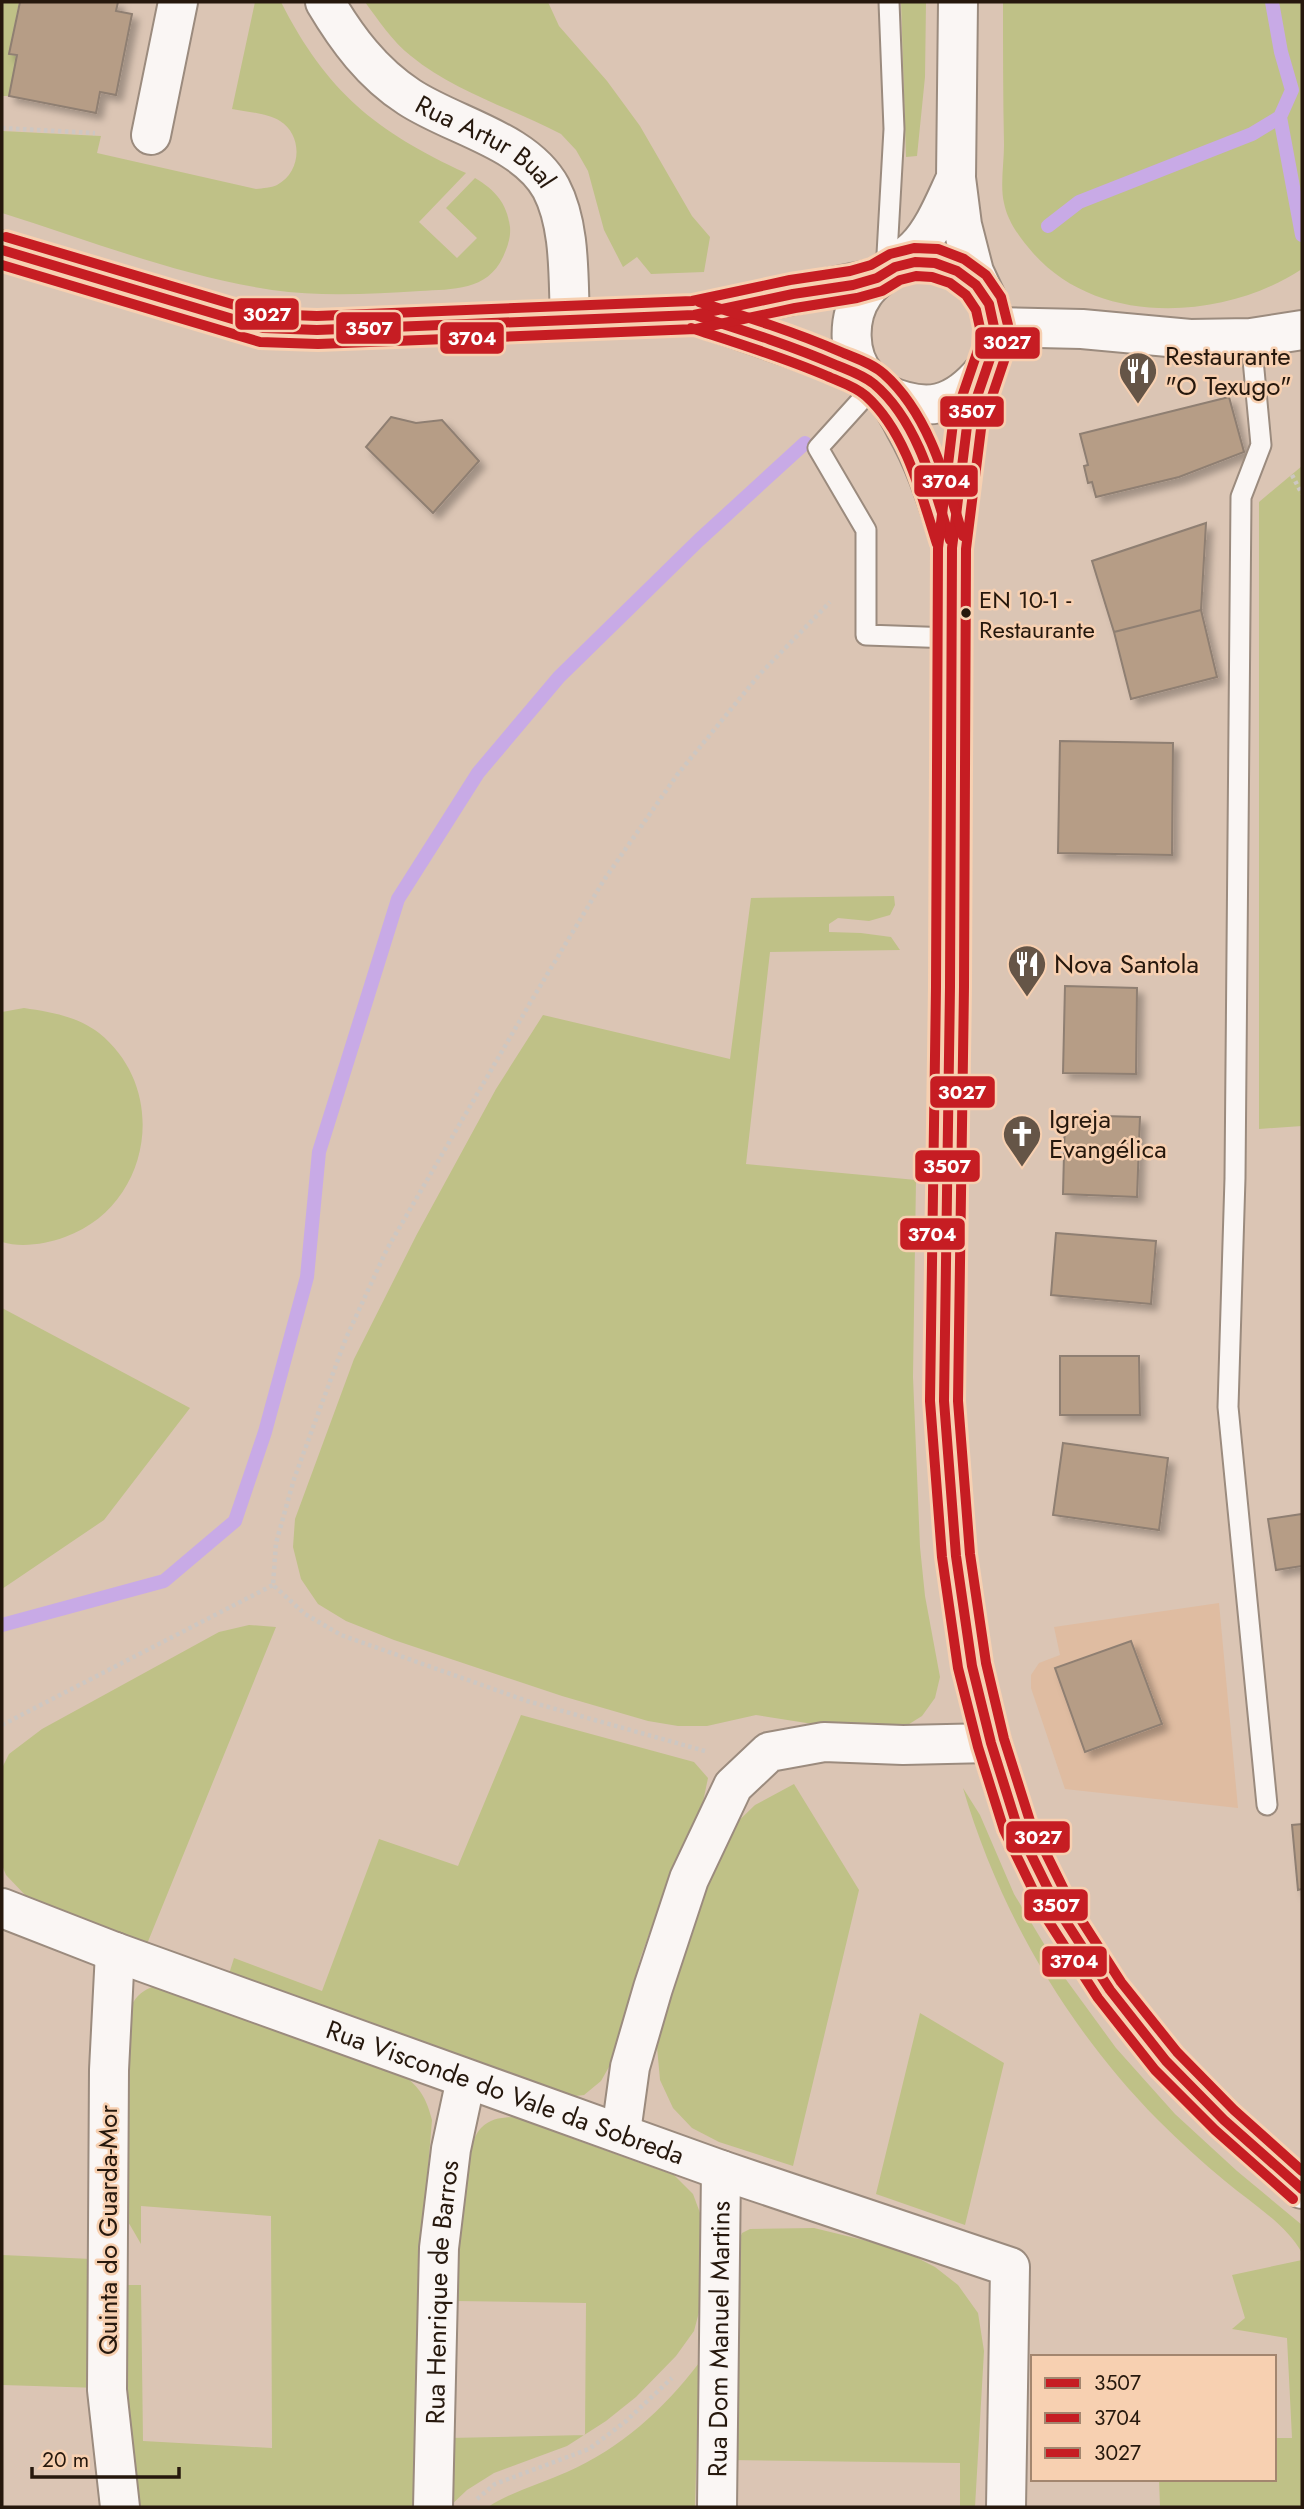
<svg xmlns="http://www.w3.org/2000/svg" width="1304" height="2509" font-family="Jost,sans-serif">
<defs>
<filter id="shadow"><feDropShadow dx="6" dy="6" stdDeviation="3.5" flood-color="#0004"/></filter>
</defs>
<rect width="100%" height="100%" fill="#dbc5b4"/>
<path fill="#dfbca1" d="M1219,1603L1238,1808L1065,1789L1031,1688V1675L1039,1663L1060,1655L1054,1627Z"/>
<path fill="#bfc187" d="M2,2H19L9,54L17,56L9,96H2Z
M255,2H281C326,91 376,132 466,173L419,222L457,258L477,238L446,208L475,178C495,190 507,203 510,227C511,238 507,248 503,257C487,291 453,289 420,291C371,294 321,297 272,290C180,276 91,241 2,213V131L101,136L97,153L256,189C263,188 271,188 277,185C302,172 303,135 280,121C267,113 247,112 232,109Z
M365,2H548L559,26L607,81L640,126L692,216L710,237L704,272L651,274L637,257L623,267L604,230L588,171L576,150L561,134C511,108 455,92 411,56C392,41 379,21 365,2Z
M901,2H926L925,77L917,156L906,157Z
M1003,2H1302V269C1225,320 1099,328 1033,253C1021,239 1008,223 1004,203C1000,186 1004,163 1004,145C1003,97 1003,50 1003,2Z
M1302,466V1126L1259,1129V502Z
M894,896L895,905L890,915L869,921L838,918L829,924V932L861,933L891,937L900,950L770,952L746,1164L916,1180L913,1377L920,1547L925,1596L940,1677L935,1698L922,1716L906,1726L851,1730L756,1715L707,1726H678L648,1721L562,1696L394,1640L346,1621L318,1604L301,1579L293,1547L295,1519L354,1359L417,1234L496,1089L543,1015L730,1059L751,898Z
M24,1008C50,1012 77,1016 99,1033C171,1091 150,1207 65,1237C46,1244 21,1248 2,1242V1012Z
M2,1308L190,1408L104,1520L2,1589Z
M249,1625L276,1627L147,1944L27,1897L6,1875L2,1865V1768L9,1754L42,1729L219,1632Z
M521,1715L694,1762L708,1778L703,1802L679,1852L641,1956L614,2058L601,2081L584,2095L566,2097L229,1974L234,1958L322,1991L379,1839L458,1866Z
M794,1784L859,1890L793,2166L719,2142L692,2128L673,2108L660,2080L657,2047L673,1976L725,1834L755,1805Z
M963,1788L980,1815L1014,1894L1062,1974L1116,2048L1175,2114L1237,2171L1302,2225V2253C1285,2223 1251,2203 1225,2181C1202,2162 1179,2141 1158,2120C1067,2028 999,1911 963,1788Z
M159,1985L406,2077C422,2090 427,2101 432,2120L423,2229L419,2507H135L119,2290L128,2285H141L143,2441L272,2448L271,2216L141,2206V2244L123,2213L129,2009C137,1995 143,1989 159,1985Z
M920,2013L1004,2063L965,2225L876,2194Z
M511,2117L532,2120L568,2137L674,2175L693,2194L703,2221V2297L694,2331L676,2356L636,2397L606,2421L567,2446L494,2473L467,2490L449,2507V2438L585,2435L586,2303L456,2301C459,2264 458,2152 481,2128C490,2119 499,2118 511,2117Z
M814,2228L900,2249L935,2267L958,2285L978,2313L984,2351L975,2507H960V2463L729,2460L738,2243L742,2233L750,2229Z
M2,2255L92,2259L100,2388L2,2385Z
M1302,2260V2507H1160L1159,2479H1274V2438H1292L1287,2338L1232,2329L1245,2318L1232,2275Z
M699,2363L695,2507H488C513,2491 540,2484 567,2472C620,2449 664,2409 699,2363Z"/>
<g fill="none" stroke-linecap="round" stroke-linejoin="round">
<path stroke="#c8aae6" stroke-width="14" d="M1280,117L1302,235
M1048,226L1079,202L1252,134L1280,117L1292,90L1281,52L1272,2
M2,1625L164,1581L235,1521L265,1432L307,1277L319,1152L398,899L478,773L559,677L699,540L805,443"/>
</g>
<path fill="#b69d86" stroke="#8f7f72" stroke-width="2" filter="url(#shadow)" d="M20,2H118L116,11L132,14L116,95L100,92L96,113L9,96L17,55L9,54Z
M1229,397L1244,452L1179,477L1096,497L1092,482L1088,483L1084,466L1088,465L1080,434Z
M391,417L416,423L442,420L479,461L433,513L366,447Z
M1206,523L1201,610L1114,632L1092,561Z
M1201,610L1217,677L1131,699L1114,632Z
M1060,741L1173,743L1172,855L1058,853Z
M1065,986L1137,988L1136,1074L1063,1073Z
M1065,1115L1140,1117L1137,1197L1063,1194Z
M1056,1233L1156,1241L1151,1304L1051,1295Z
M1060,1356H1139L1140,1415H1060Z
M1063,1443L1168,1458L1159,1530L1053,1515Z
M1302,1514V1566L1276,1570L1268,1519Z
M1131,1641L1162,1724L1085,1752L1055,1668Z
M1302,1824V1889L1298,1890L1292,1825Z"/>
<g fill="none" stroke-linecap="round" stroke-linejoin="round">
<g stroke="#9b8b7e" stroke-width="23">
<path id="service" d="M886,272L894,129L889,2
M1251,338L1261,445L1241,497L1235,1178L1228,1407L1267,1805
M875,385L818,448L866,530V635L952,638"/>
</g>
<g stroke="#9b8b7e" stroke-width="42">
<g id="minor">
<path id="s1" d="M325,2C347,39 372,73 409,97C453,126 525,140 551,188C571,226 568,278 570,320"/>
<path d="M151,135L178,2"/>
<path id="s2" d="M2,1908L115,1952L721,2170L1010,2267L1006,2507"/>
<path d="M115,1952L109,2070L107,2390L120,2507"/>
<path d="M621,2132L630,2067L653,1988L689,1879L733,1786L769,1752L824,1742L903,1745L991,1743"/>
<path id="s3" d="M433,2507L439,2248L451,2149L466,2079"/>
<path id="s4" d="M717,2507L721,2170"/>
</g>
</g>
<g stroke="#9b8b7e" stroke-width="42">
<path id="tertiary" d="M994,327L1082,329L1190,339L1251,338L1302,330"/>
</g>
<g stroke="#9b8b7e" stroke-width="42">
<path id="secondary" d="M2,250L263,328L317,330L694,315L877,278
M696,315L821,358L866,378"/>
</g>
<g stroke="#9b8b7e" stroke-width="42">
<path id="primary" d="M958,2L956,178L962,225L974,272L989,304L994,327L993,350L967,426L952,548L950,987L944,1401L956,1556L972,1666L991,1743L1017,1826L1059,1911L1110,1990L1166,2061L1224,2120L1302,2189
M884,394C927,413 954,407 984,371
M948,533C936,497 925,462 906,429C900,417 892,403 883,393C878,387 871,384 867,378C847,356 847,317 864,293C877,274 900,264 916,248C934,230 945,201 956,178"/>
</g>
<path stroke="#cdc7c2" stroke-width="4.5" stroke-dasharray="3.5 3.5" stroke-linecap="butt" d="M2,128L95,133
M1292,475L1302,494
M2,1725L273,1585
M705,1751L527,1701L341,1635L305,1614L273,1585L276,1543L294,1479L346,1338L387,1249L533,998L604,880L677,775L759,675L830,602
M477,2499L495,2484L589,2449L625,2422L672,2378"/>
<use href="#service" stroke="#faf6f4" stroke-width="19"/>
<use href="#minor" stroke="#faf6f4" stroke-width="38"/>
<use href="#tertiary" stroke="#faf6f4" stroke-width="38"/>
<use href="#secondary" stroke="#faf6f4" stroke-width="38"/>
<use href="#primary" stroke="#faf6f4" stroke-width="38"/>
<g stroke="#f7d0b1" stroke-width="16">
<path id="bus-1" d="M2,250L263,328L317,330L694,315L793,294L853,285L877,278L895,267L915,262L935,263L957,271L976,285L989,304L994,327L993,350L967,426L952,548L950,987L944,1401L956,1556L972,1666L991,1743L1017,1826L1059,1911L1110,1990L1166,2061L1224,2120L1302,2189
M695,315C742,330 790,345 836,365C848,370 863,375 874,384C918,421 934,487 950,540"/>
</g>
<g stroke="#f7d0b1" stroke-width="16">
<path id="bus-2" d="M2,265L260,342L318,344L696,329L795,308L857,298L882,291L900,280L916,276L932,277L950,283L966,295L976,310L980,328L979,347L953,423L938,548L936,987L930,1401L942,1557L958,1668L978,1747L1004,1830L1047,1919L1098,1998L1155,2070L1215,2130L1293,2199
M691,328C737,343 783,357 827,376C840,382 855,386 866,396C906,432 921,494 937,544"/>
</g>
<g stroke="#f7d0b1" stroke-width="16">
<path id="bus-3" d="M6,237L265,314L317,316L692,301L790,280L850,271L871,265L890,254L914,248L938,249L964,259L986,275L1001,297L1008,325L1007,352L981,429L966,549L964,987L958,1401L970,1554L986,1663L1004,1739L1030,1821L1071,1904L1121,1982L1177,2052L1234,2110L1302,2171
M699,302C747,317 795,332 841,352C855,358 872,363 884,374C929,414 946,480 963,536"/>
</g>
<use href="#bus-1" stroke="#c61d23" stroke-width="10"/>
<use href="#bus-2" stroke="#c61d23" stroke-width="10"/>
<use href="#bus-3" stroke="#c61d23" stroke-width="10"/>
</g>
<defs>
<g id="restaurant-pin" transform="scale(2.0125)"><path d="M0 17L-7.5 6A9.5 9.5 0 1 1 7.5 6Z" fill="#655547" stroke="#f7d0b1"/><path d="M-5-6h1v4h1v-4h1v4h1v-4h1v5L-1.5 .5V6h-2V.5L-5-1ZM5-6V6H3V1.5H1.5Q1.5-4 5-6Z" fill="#fff"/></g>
<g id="church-pin" transform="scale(2.0125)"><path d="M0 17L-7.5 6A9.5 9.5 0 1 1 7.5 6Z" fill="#655547" stroke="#f7d0b1"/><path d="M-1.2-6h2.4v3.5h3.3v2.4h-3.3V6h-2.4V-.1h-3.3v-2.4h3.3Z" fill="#fff"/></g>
</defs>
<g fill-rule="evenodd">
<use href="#restaurant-pin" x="1138" y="371"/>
<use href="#restaurant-pin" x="1027" y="964"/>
<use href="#church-pin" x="1022" y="1134"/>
</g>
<circle fill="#26180d" stroke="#f7d0b1" stroke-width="2.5" cx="966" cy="613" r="6"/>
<g text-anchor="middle" stroke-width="5" stroke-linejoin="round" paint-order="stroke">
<g font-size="24" fill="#26180d" stroke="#f7d0b1" text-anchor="start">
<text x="979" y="608">EN 10-1 -<tspan x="979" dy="30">Restaurante</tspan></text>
</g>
<g font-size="26" fill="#26180d" stroke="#f7d0b1">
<text dy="9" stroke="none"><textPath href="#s1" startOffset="217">Rua Artur Bual</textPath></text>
<text dy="9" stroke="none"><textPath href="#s2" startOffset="536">Rua Visconde do Vale da Sobreda</textPath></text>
<text transform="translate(108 2230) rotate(-90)" y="9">Quinta do Guarda-Mor</text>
<text dy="9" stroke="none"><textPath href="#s3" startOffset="215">Rua Henrique de Barros</textPath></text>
<text dy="9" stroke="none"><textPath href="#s4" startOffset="168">Rua Dom Manuel Martins</textPath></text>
</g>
<g font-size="26" fill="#26180d" stroke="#f7d0b1" text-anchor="start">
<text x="1165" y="365">Restaurante<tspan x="1165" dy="30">"O Texugo"</tspan></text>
<text x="1054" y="973">Nova Santola</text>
<text x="1049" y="1128">Igreja<tspan x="1049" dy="30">Evangélica</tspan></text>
</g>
</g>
<g stroke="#f7d0b1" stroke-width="2.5">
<rect x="234" y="297" width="66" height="34" rx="7" fill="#c61d23"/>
<rect x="335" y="311" width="67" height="34" rx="7" fill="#c61d23"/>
<rect x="439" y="321" width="66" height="34" rx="7" fill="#c61d23"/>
<rect x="974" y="326" width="67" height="34" rx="7" fill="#c61d23"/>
<rect x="939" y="395" width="66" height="33" rx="7" fill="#c61d23"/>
<rect x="913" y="464" width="66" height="34" rx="7" fill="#c61d23"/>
<rect x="929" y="1075" width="67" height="34" rx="7" fill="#c61d23"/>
<rect x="914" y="1149" width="67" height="34" rx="7" fill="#c61d23"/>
<rect x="899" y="1217" width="67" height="34" rx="7" fill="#c61d23"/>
<rect x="1005" y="1820" width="66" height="34" rx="7" fill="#c61d23"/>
<rect x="1023" y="1888" width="66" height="34" rx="7" fill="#c61d23"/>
<rect x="1041" y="1945" width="67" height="33" rx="7" fill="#c61d23"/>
</g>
<g font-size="19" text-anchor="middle" font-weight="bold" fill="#fff">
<text x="267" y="321">3027</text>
<text x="369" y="335">3507</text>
<text x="472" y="345">3704</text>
<text x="1007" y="349">3027</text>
<text x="972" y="418">3507</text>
<text x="946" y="488">3704</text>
<text x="962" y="1099">3027</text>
<text x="947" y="1173">3507</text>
<text x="932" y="1241">3704</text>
<text x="1038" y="1844">3027</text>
<text x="1056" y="1912">3507</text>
<text x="1074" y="1968">3704</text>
</g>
<rect width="1304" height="2509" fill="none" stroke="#26180d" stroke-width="7"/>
<rect x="1031" y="2355" width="245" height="126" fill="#f7d0b1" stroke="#a3866f" stroke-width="2"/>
<rect x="1045" y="2378" width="35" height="10" fill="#c61d23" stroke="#a3866f" stroke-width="2"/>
<text x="1094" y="2390" font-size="21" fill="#26180d">3507</text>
<rect x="1045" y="2413" width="35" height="10" fill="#c61d23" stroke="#a3866f" stroke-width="2"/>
<text x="1094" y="2425" font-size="21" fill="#26180d">3704</text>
<rect x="1045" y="2448" width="35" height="10" fill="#c61d23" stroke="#a3866f" stroke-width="2"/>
<text x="1094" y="2460" font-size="21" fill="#26180d">3027</text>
<path d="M32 2467v10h147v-10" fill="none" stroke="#26180d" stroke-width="3.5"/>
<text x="42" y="2467" font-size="21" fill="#26180d" stroke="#f7d0b1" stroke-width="5" paint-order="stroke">20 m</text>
</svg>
